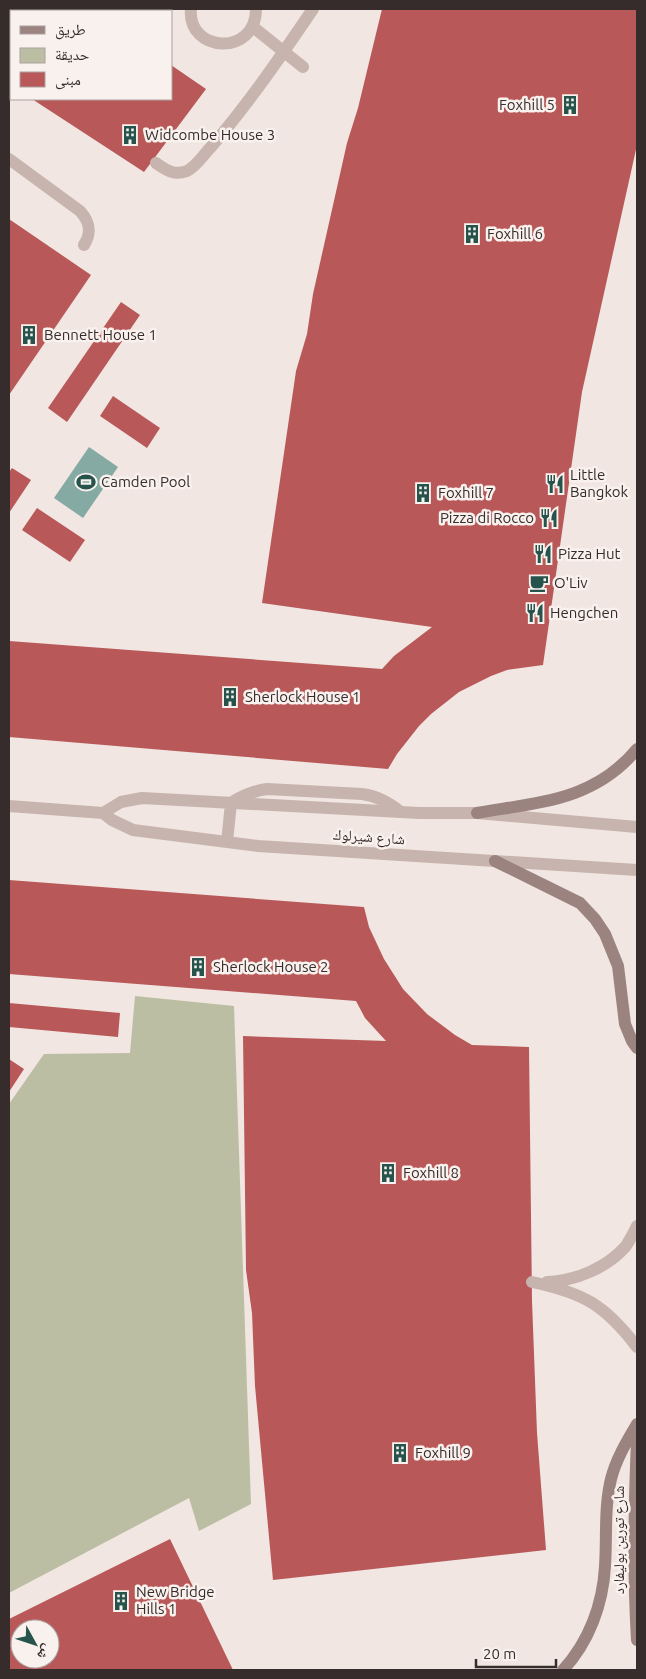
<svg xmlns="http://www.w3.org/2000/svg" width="646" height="1679" font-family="Ubuntu,'Noto Naskh Arabic',sans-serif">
<rect width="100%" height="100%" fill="#f1e6e1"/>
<path fill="#bcbea3" d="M135,996L234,1006L251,1504L199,1531L189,1498L9,1593V1104L44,1054L130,1053Z"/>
<path fill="#84aaa3" d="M89,447L118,467L83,518L54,498Z"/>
<path fill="#b85859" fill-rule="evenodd" d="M9,9H91L94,11H11V85L9,84Z
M382,9H637V145L582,392L543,665L507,670L491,676L459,692L431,714L419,726L397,754L388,769L9,737V641L382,669L394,656L432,627L262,603L296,371L307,334L313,294L347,143L358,108Z
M171,65L206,89L144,172L32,99H171Z
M9,219L91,275L9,395Z
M121,302L140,315L67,422L48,408Z
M113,396L160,428L147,448L100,416Z
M12,468L31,480L9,513V472Z
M37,508L85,540L70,562L22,530Z
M9,880L364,907L369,927L384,959L403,989L427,1014L455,1035L472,1045L529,1047L532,1301L537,1433L546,1550L273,1580L255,1386L252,1313L246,1270L243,1036L386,1041L365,1018L356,1001L9,974Z
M9,1003L120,1013L118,1037L9,1027Z
M9,1059L24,1069L9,1092Z
M170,1539L233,1670H9V1619ZM20,1629H50V1659H20Z"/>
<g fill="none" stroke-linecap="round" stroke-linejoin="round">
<path stroke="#ccc1bd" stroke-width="12" stroke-dasharray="12 6" stroke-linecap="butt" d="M48,11L50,9
M9,67L11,64"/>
<path stroke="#c8b4ae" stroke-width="12" d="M9,159L80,211C90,222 92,232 84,245
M156,163C166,170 174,176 187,171C197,166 204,154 211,147C249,103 281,56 313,9
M231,803C243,795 253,791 267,789L362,794C378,796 389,803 401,812
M532,1282C584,1293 605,1305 637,1347
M547,1282C575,1281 607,1268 626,1246C630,1240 634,1232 637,1226"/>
<path stroke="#c8b4ae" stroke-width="12" d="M191,9C187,53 256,57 256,9
M253,27L303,67
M9,806L103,813L112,820L133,830L258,846L637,870
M103,813L121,802L142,798L419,813H477L637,827
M227,842L231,803"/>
<path stroke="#9b8380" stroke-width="12" d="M477,813C539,802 594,801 637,749
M495,861L580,903L595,919L605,934L618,966L625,1024L632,1041L637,1048
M637,1441C634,1508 633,1574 637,1640
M563,1670C589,1642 603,1604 605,1566C607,1537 604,1508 611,1479C616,1459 627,1441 637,1424"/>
</g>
<defs>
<g id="building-bare" transform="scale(1.5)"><path d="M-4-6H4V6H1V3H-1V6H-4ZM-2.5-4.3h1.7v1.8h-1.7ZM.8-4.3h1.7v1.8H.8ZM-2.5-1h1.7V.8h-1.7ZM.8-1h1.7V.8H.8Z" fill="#26544c" stroke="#f9f1ed" stroke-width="2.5" paint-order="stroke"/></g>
<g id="stadium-bare" transform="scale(1.5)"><path d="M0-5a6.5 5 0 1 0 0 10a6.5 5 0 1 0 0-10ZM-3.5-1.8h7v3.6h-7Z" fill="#26544c" stroke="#f9f1ed" stroke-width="2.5" paint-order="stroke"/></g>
<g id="restaurant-bare" transform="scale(1.5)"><path d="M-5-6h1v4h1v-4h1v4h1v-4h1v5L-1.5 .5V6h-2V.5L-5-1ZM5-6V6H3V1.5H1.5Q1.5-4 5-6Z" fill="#26544c" stroke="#f9f1ed" stroke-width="2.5" paint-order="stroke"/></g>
<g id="cafe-bare" transform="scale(1.5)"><path d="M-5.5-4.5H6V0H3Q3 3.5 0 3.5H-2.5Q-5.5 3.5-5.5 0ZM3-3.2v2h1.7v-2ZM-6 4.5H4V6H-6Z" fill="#26544c" stroke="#f9f1ed" stroke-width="2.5" paint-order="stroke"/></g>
</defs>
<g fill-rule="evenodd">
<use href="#building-bare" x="570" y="105"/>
<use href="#building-bare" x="130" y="135"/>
<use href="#building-bare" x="472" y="234"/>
<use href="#building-bare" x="29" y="335"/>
<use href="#stadium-bare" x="86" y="482"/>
<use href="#restaurant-bare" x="555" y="484"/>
<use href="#building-bare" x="423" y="493"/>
<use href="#restaurant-bare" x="549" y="518"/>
<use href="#restaurant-bare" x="543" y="554"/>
<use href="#cafe-bare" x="539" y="583"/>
<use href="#restaurant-bare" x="535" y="613"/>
<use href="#building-bare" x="230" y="697"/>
<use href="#building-bare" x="198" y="967"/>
<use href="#building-bare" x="388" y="1173"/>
<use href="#building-bare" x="400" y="1453"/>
<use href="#building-bare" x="121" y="1601"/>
</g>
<g text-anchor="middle" stroke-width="5" stroke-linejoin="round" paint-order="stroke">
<g font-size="15" fill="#372c2c" stroke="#f9f1ed" text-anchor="start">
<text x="555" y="110" text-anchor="end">Foxhill 5</text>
<text x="145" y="140">Widcombe House 3</text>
<text x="487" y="239">Foxhill 6</text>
<text x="44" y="340">Bennett House 1</text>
<text x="570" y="480">Little<tspan x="570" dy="17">Bangkok</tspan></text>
<text x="101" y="487">Camden Pool</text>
<text x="438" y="498">Foxhill 7</text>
<text x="534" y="523" text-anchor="end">Pizza di Rocco</text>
<text x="558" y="559">Pizza Hut</text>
<text x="554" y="588">O'Liv</text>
<text x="550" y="618">Hengchen</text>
<text x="245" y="702">Sherlock House 1</text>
<text x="213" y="972">Sherlock House 2</text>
<text x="403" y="1178">Foxhill 8</text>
<text x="415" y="1458">Foxhill 9</text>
<text x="136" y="1597">New Bridge<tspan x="136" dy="17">Hills 1</tspan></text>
</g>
<g font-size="15" fill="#372c2c" stroke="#f9f1ed">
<text transform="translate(369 837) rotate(4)" y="5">شارع شيرلوك</text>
<text transform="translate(619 1540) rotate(-90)" y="5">شارع تورين بوليفارد</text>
</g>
</g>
<rect width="646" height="1679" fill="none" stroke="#372c2c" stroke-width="20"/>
<rect x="10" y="10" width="162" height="90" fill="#f9f1ed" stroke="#aba2a0"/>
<rect x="20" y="26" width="25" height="8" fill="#9b8380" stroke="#aba2a0"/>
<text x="55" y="35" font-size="15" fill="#372c2c">طريق</text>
<rect x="20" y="48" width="25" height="15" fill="#bcbea3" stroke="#aba2a0"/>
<text x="55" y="60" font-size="15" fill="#372c2c">حديقة</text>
<rect x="20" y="72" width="25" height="15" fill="#b85859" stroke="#aba2a0"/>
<text x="55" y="85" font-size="15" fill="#372c2c">مبنى</text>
<g transform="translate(35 1644) rotate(130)"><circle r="24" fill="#f9f1ed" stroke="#aba2a0"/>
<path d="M0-4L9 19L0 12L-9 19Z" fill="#26544c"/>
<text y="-8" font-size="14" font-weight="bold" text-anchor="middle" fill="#372c2c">ش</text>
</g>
<path d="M476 1659v8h80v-8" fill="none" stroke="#372c2c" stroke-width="2.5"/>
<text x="483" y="1659" font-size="15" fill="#372c2c" stroke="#f9f1ed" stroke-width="4" paint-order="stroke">20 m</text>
</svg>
